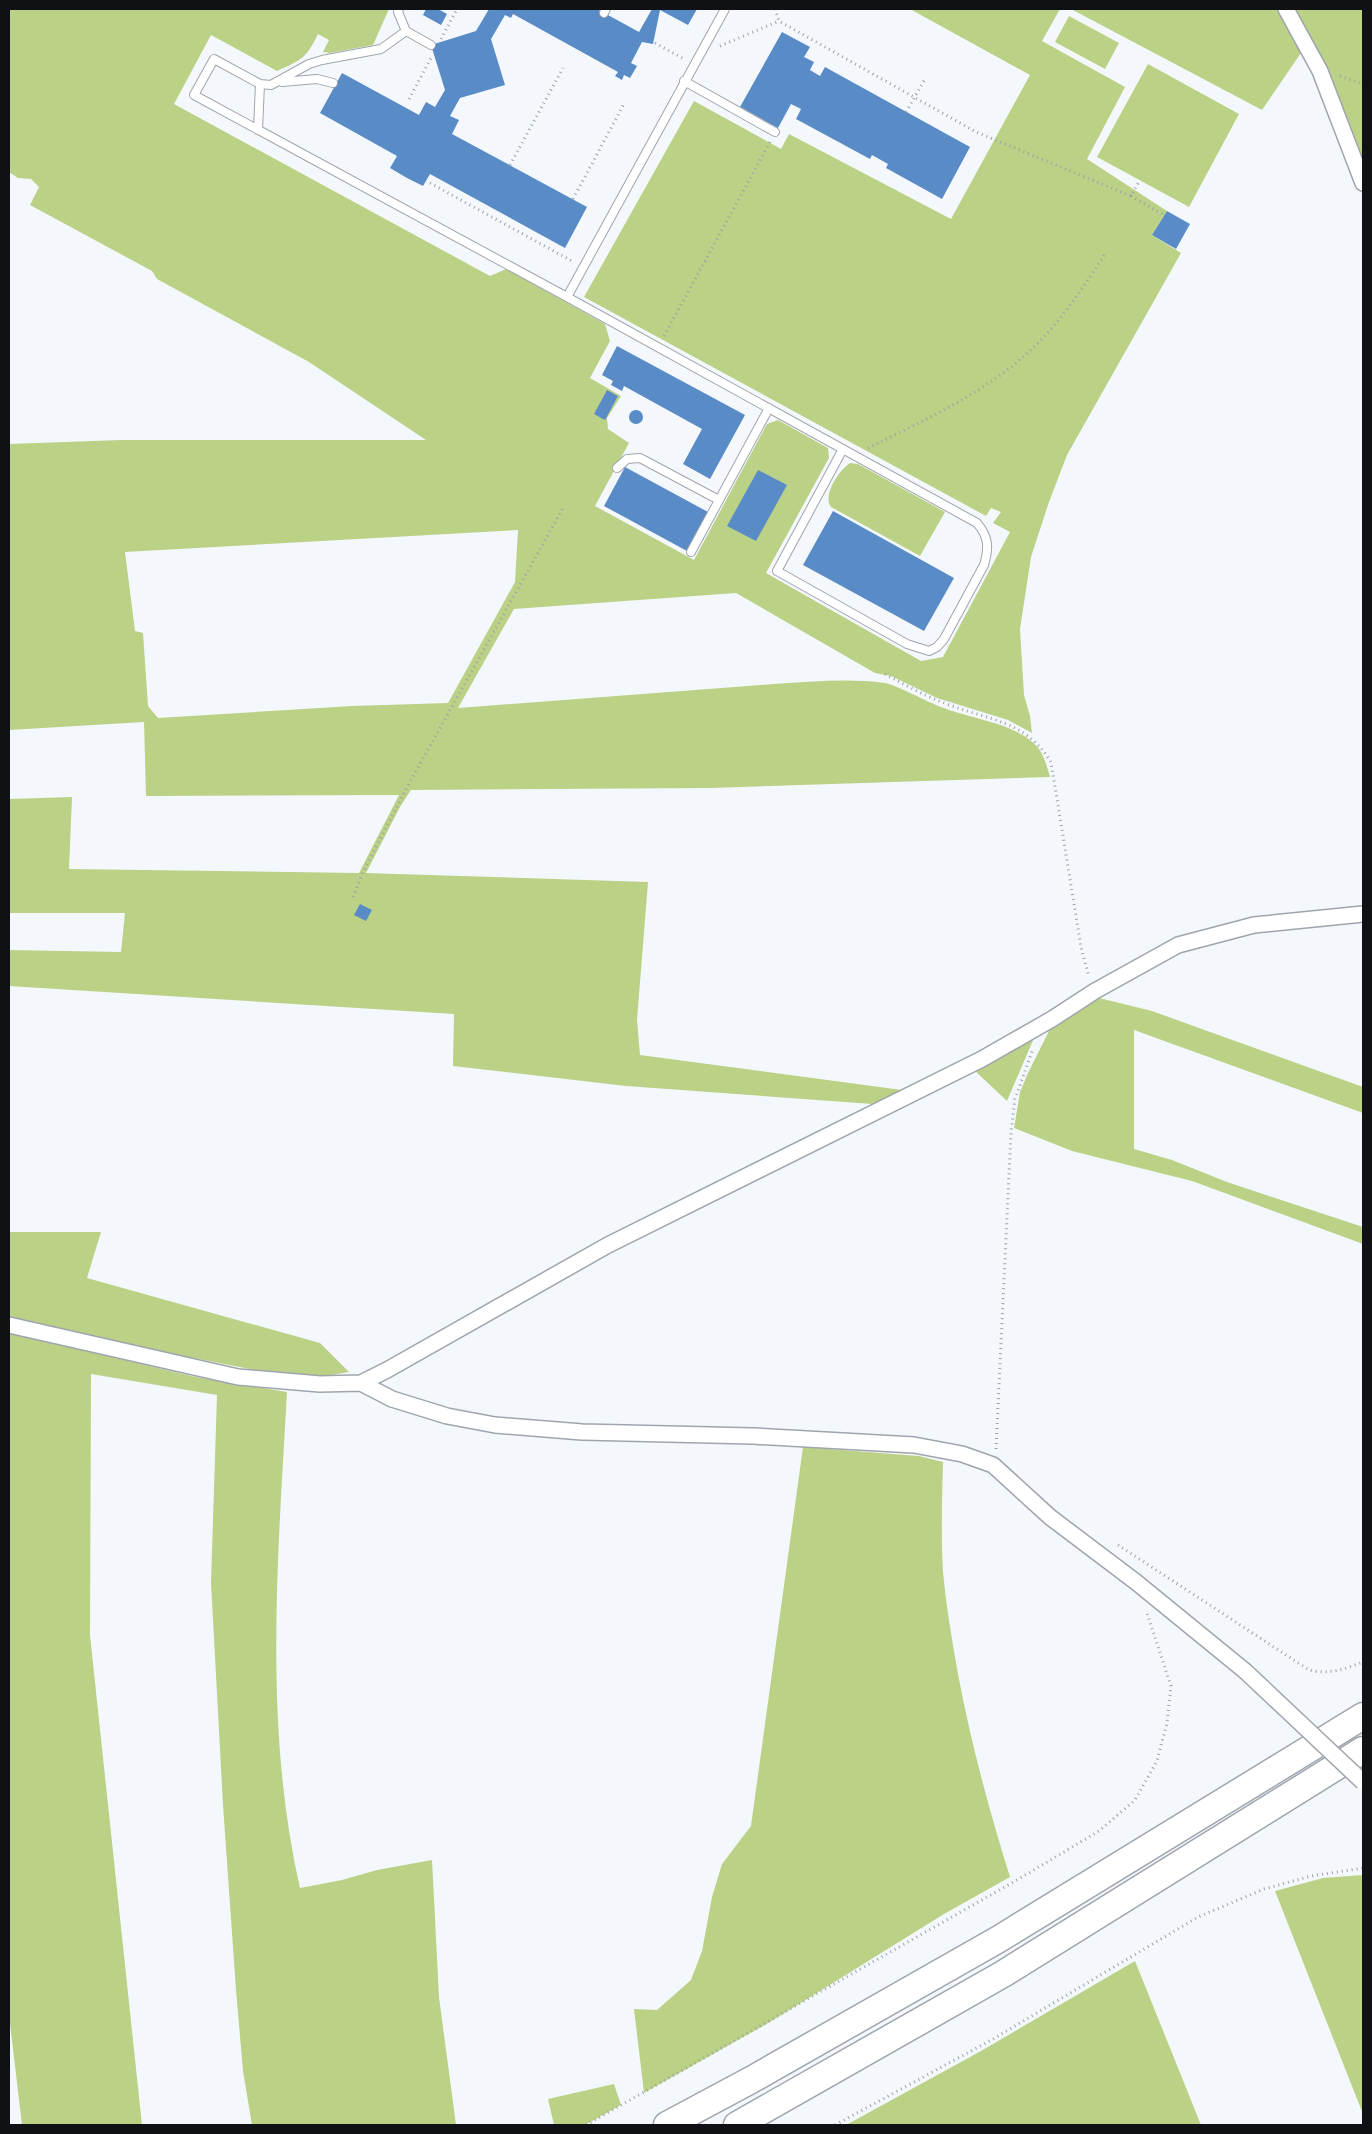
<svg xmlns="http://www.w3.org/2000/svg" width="1372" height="2134" font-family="'PT Serif',serif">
<rect width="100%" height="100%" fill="#f4f8fd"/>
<path fill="#bbd186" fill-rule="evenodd" d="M9,9H389L373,45L330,53L323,52L329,40L318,34C306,59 301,60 277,71L211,35L174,104L490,276L506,269L605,324L610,341L590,378L621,396L607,418L608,429L629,443L595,506L694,560L767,424L778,420L828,448L829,458L766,573L921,661L943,657L1010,532L993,523L1001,512L991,508L986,516L584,297L694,101L781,149L789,134L951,219L1030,75L910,9H1060L1042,41L1125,87L1087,159L1167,211L1152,235L1181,253L1067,455L1049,502L1031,557L1020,629L1024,695L1030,716L1032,733L1008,720L937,698L891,676L875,673L736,593L514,609L458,708L774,684C810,682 849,678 885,683C897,685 927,702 941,707C970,719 1019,723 1039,749C1045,758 1047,767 1050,777L710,788L411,790L400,807L366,873L648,882L637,1020L640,1055L902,1090L872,1104L626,1086L453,1066L454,1014L9,986V950L121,952L125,913H9V799L72,797L69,869L359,873L399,795L146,796L144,722L9,730V444L121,440H426L309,362L157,279L152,271L30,205L39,187L31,179L18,178L9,172ZM518,530L515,582L448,703L352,706L158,718L148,706L143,633L135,631L125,552Z
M1071,9H1280L1303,50L1262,110Z
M1292,9H1363V169Z
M1069,16L1119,43L1105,69L1055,42Z
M1148,64L1239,114L1189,207L1097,157Z
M850,463L858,464L945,512L920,556L831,507C822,496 839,470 850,463Z
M1099,998L1152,1011L1363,1087V1113L1134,1030V1149L1172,1160L1227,1182L1363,1227V1244L1192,1181L1072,1151L1014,1128L1020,1092L1028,1073L1050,1029Z
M1034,1038L1007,1101L974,1070Z
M9,1232H101L87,1278L320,1343L349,1372L320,1377L270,1373L159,1351L9,1317Z
M9,1333L196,1377L287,1392C278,1556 263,1726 300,1888L342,1880L377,1870L432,1860L439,1997L456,2125H252L243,2071L236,1990L223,1805L211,1583L217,1395L91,1374L90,1635L142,2125H22L9,2015Z
M803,1447L919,1456L943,1462C942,1498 941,1536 943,1572C946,1606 952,1640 958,1674C971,1743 989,1810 1010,1877L944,1914L770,2022L644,2093L634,2009L657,2010L691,1980L702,1951L712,1897L722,1864L751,1826Z
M1363,1875V2114L1275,1891L1323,1878Z
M1135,1961L1201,2125H846L981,2051Z
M614,2084L621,2105L585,2125H554L548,2099Z"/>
<path fill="#598bc7" d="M426,9H438L447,14L441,25L423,15Z
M489,9H597L639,32L652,9H697L688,25L660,10L653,44L642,42L631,63L637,66L630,78L624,75L622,80L615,76L618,72L513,14L511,18L505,15L491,39L505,85L460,98L450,116L459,120L452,134L587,207L565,248L430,174L423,186L407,178L390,168L397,156L320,113L342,73L419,115L426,102L435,107L445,90L431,45L476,31Z
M782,32L810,47L804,57L814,62L810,70L820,76L825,67L970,147L942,199L886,168L888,164L872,155L870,159L796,119L801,109L791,104L778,128L740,107Z
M1167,211L1190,224L1176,249L1152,235Z
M617,346L745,415L710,479L683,464L702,429L624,386L622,391L611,385L613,381L602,375Z
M607,390L618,396L605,420L594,414Z
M629 417a7 7 0 1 1 14 0a7 7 0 1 1-14 0Z
M625,467L708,512L687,551L604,506Z
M758,470L787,485L756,541L727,526Z
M833,511L954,578L924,631L803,565Z
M360,904L372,910L366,921L354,915Z"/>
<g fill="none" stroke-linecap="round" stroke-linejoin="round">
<g stroke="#9fa5ad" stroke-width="10">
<path id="service" d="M604,13L606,9
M406,31L431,45
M684,81L775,132
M282,82L317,79L333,83
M260,84L214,59L194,95L567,297L977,523C989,537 989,548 984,565L944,639L937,647L929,651L907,644L777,571L843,449
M258,130L260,84L271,85L309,64L322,60L381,49L406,31L398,12L399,9
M567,297L725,9
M617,468L627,459L640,458L719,500
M691,552L769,408"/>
</g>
<g stroke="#9fa5ad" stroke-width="18">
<path id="minor" d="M1286,9L1320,71L1363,183
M9,1325L238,1377L320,1384L361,1383L387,1370L608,1245L982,1059L1052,1019L1095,991L1178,945L1254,925L1363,914
M361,1383L392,1399L447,1416L495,1425L582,1432L753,1436L914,1445L962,1454L993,1465L1050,1517L1136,1582L1245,1671"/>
</g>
<g stroke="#9fa5ad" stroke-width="29">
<path id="motorway" d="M667,2125L751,2080L999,1939L1363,1716
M737,2125L1003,1974L1363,1750"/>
</g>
<path stroke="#9ea1a5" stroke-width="3" stroke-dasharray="1 4" stroke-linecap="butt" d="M775,9L779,21L976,132L1131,196L1140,180
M441,39L457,9
M655,43L684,59
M720,46L779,21
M1340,76L1363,84
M409,99L431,58
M906,112L925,79
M510,165L563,68
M430,183L572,261
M1131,196L1164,215
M573,199L625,102
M664,336L770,142
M868,448C925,420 987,392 1034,347C1062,320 1084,286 1105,254
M885,674C905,685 925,696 947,704C988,720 1025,720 1051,762L1081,947L1089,977
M353,897L363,872L406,789L563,508
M996,1449L1011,1132L1015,1099L1033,1049
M1118,1545L1309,1670C1329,1675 1345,1669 1363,1662
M586,2125L1017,1880L1099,1831L1135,1800L1157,1761L1167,1723L1171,1686L1147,1613
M835,2125L993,2039L1198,1917L1264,1889L1311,1876L1363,1868"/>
<use href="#service" stroke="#fff" stroke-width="8"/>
<use href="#minor" stroke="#fff" stroke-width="15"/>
<use href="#motorway" stroke="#fff" stroke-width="26"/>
<g stroke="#9fa5ad" stroke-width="18" stroke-linecap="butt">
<path id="minor-bridge" d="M1245,1671L1363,1782"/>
</g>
<use href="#minor-bridge" stroke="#fff" stroke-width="15"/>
</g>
<rect width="1372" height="2134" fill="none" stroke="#0f1114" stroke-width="20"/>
</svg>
